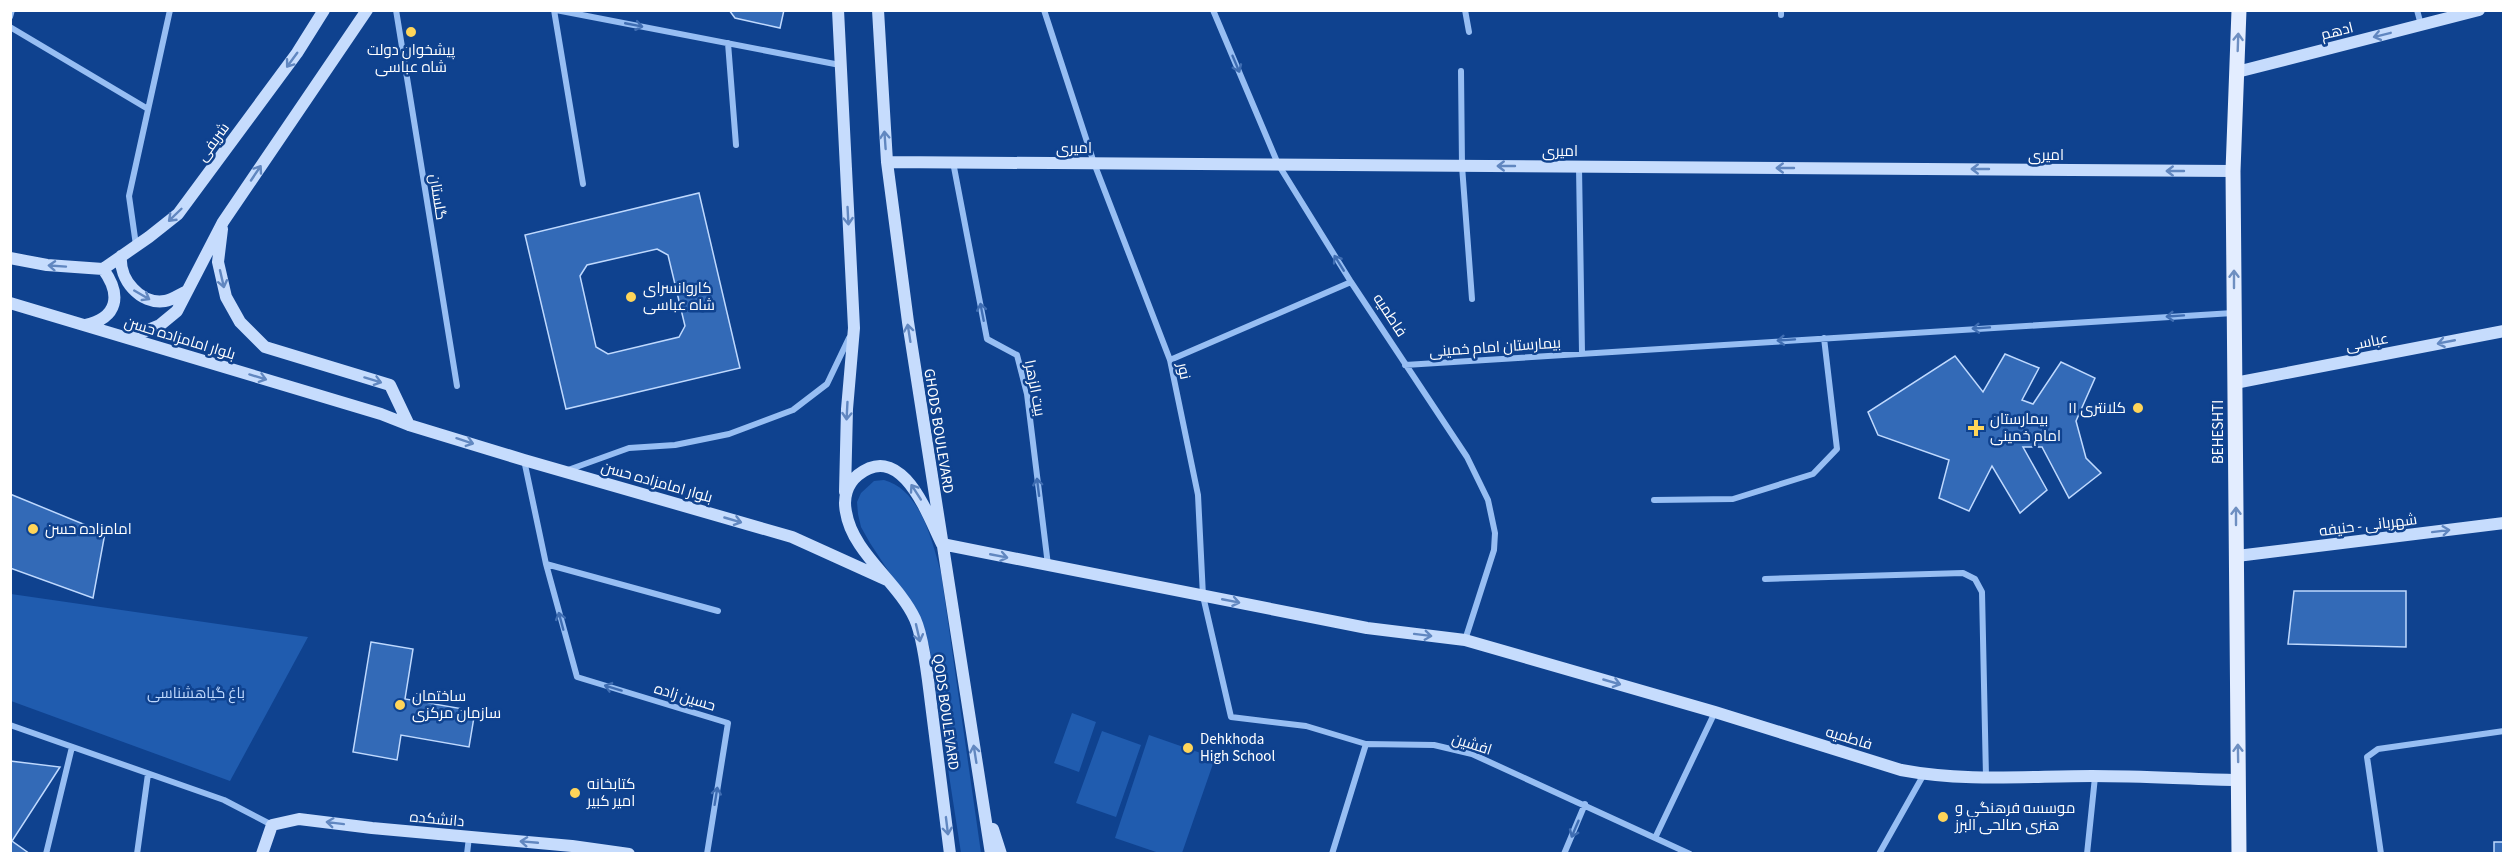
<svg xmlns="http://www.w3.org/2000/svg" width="2514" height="864" font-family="'Source Sans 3',Cairo,sans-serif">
<rect width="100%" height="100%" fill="#0f428f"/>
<path fill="#205caf" d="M884,480C921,490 932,541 941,573L981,853H961L929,645L908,601L870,543L861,527L858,514L857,502L861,493L874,481Z
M10,594H11L308,637L230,781L11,701Z
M1072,713L1096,722L1079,772L1054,763Z
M1102,731L1141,745L1116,817L1076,803Z
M1149,735L1215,758L1182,853H1159L1115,838Z"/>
<path fill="#336ab7" stroke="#bfd9fe" stroke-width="1.5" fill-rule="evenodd" d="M729,10H784L780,28L735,18Z
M699,193L740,368L566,409L525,235ZM657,249L668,255L685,326L679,337L608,354L596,347L580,276L587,265Z
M2005,354L2039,368L2022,400L2033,404L2061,362L2095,378L2076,421L2086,458L2101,473L2069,498L2042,447H2023L2047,490L2020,513L1992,466L1969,511L1939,498L1949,460L1878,435L1868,412L1955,356L1983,392Z
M10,494L105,533L93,598L10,568Z
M2294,591H2406V647L2288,644Z
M371,642L413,649L405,699L475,711L469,747L401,735L397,760L353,752Z
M10,761L60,767L12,841L30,854H10Z
M2494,842H2504V854H2494Z"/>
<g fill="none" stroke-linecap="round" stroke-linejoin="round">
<path stroke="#97bef3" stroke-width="6" d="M396,10L457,386
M554,10L583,184
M556,10L840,65
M1044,10L1094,163L1170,360L1198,495L1203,596L1231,717L1306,726L1366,744L1434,745L1472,754L1690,854
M1213,10L1278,164L1351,282L1467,457L1488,500L1495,533L1494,550L1465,640
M1465,10L1469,32
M1781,10V15
M2417,10L2421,25
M10,17L12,10
M10,27L148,109
M728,43L736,145
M1461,71L1462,166L1472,299
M953,162L987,339L1017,355L1027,394L1048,565
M1579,167L1582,353
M136,245L129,196L170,10
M1170,360L1351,282
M1405,365L2233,313
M524,460L546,564L577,677L728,723L707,854
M568,470L629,448L675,445L729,434L793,410L827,384L849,338
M1654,500L1733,499L1813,474L1837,449L1824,338
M546,564L718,611
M1765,579L1963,573L1975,579L1982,592L1986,777
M10,725L224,800L272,825
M1655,838L1715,712
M46,854L72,747
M137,854L148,774
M467,854L469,837
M1332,854L1366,744
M1564,854L1585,804
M1879,854L1924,774
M2087,854L2095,777
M2381,854L2367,757L2378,749L2504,731"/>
<path stroke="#c6dcfd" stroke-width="12" d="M838,10L854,328L847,409L845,492
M878,10L887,162L908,322L991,854
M2237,72L2479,10
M887,162L2233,171
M222,229L218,262L226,297L240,322L265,347L390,385L409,425
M121,256C119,279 140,305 165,301C172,300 180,294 187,291
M10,258L47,265L103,269
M103,269L149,237L178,214L297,53L324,10
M10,303L381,414L409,425L524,460L792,537L887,580
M85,325C118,318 122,295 103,269
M124,336L143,332L160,325L177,311L223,222L367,10
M2235,383L2504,331
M2237,556L2504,523
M993,829L1001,854
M262,854L272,825L299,819L372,828L572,846L629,854
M950,854C944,804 937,754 931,704C928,681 924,639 915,619C898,582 852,552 846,512C843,498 847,484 858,475C902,440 928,516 942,544L1367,628L1465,640L1715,712L1901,770C1964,782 2029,776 2092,776C2141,776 2190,779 2238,780"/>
<path stroke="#e3edff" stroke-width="15" d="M2239,10L2233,171L2239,854"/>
</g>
<defs><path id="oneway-shaft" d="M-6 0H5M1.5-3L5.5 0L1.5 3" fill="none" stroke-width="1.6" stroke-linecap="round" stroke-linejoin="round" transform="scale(1.5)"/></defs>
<g stroke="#3f6db2">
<use href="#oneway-shaft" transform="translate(634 25) rotate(11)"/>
<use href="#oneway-shaft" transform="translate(1236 64) rotate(67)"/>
<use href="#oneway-shaft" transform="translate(1339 263) rotate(-122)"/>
<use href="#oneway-shaft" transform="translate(982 312) rotate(-101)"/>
<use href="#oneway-shaft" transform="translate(2175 316) rotate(176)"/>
<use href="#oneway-shaft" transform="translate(1981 328) rotate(176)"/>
<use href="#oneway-shaft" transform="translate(1786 340) rotate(176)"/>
<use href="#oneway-shaft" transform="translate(1038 487) rotate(-97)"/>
<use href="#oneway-shaft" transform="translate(561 621) rotate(-105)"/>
<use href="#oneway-shaft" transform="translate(613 688) rotate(-163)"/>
<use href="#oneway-shaft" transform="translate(716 796) rotate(-81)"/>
<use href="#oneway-shaft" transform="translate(1575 829) rotate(113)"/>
</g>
<g stroke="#6187c0">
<use href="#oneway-shaft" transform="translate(2382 35) rotate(166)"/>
<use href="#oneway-shaft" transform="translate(292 60) rotate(126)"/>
<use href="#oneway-shaft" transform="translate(885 140) rotate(-94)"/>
<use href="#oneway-shaft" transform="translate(1506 166) rotate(-180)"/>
<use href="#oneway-shaft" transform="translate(1785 168) rotate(-180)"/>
<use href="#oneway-shaft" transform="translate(1980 169) rotate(-180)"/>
<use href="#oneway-shaft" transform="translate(2175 171) rotate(-180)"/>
<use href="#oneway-shaft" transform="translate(256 173) rotate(-56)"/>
<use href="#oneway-shaft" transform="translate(175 215) rotate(136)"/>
<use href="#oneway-shaft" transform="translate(848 216) rotate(87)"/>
<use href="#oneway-shaft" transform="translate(57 266) rotate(-176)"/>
<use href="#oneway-shaft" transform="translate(222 279) rotate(77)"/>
<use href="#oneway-shaft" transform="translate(142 295) rotate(30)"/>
<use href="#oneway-shaft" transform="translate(909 333) rotate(-99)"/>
<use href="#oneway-shaft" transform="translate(2446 342) rotate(169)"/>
<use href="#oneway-shaft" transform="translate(258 377) rotate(17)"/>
<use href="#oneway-shaft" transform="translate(373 380) rotate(17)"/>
<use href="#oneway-shaft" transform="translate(847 411) rotate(93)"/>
<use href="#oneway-shaft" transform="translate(465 441) rotate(18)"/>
<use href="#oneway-shaft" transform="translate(916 492) rotate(-123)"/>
<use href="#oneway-shaft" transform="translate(733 520) rotate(16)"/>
<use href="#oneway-shaft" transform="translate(2441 531) rotate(-7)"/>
<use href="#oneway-shaft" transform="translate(999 556) rotate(11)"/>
<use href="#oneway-shaft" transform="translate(1231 601) rotate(11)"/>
<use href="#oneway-shaft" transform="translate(918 633) rotate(77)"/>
<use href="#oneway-shaft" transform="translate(1423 635) rotate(7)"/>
<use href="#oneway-shaft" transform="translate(1612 682) rotate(16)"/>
<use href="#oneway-shaft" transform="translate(975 754) rotate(-99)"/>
<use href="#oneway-shaft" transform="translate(335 823) rotate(-173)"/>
<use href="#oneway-shaft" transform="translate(947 826) rotate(83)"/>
<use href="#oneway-shaft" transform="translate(529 842) rotate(-175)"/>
</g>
<g stroke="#6e8fc1">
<use href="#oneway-shaft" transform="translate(2238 42) rotate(-88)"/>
<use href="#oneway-shaft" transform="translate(2234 279) rotate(-90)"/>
<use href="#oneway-shaft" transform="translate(2236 516) rotate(-90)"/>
<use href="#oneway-shaft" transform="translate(2238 753) rotate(-91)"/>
</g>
<g fill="#ffd559" stroke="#0f428f" stroke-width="2">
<circle cx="411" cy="32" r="6"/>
<circle cx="631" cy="297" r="6"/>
<circle cx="2138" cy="408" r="6"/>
<path d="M1973 419h6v6h6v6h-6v6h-6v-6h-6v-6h6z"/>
<circle cx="33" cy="529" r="6"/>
<circle cx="400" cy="705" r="6"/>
<circle cx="1188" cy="748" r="6"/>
<circle cx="575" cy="793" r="6"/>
<circle cx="1943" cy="817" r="6"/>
</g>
<g text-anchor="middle" stroke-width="5" stroke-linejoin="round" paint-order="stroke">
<g font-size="15" fill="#fff" stroke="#0f428f">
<text transform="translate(2337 31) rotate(-14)" y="5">ادهم</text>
<text transform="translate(213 142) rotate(-54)" y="5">شریفی</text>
<text x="1074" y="153">امیری</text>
<text x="1560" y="156">امیری</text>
<text x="2046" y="160">امیری</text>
<text transform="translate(438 197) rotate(81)" y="5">گلستان</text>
<text transform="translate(1390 315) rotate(57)" y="5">فاطمیه</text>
<text transform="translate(180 338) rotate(17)" y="5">بلوار امامزاده حسن</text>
<text transform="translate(2367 342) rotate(-11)" y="5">عباسی</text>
<text transform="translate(1495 347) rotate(-4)" y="5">بیمارستان امام خمینی</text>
<text transform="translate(1184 371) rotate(78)" y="5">نور</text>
<text transform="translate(1035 388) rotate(79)" y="5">بیت الزهرا</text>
<text transform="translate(939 431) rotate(81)" y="5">GHODS BOULEVARD</text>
<text transform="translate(2218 432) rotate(-90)" y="5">BEHESHTI</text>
<text transform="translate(657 482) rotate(16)" y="5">بلوار امامزاده حسن</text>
<text transform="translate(2368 525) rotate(-7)" y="5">شهربانی - حنیفه</text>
<text transform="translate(685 697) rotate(17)" y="5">حسین زاده</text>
<text transform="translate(946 712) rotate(82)" y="5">QODS BOULEVARD</text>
<text transform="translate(1849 738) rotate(17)" y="5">فاطمیه</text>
<text transform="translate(1472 744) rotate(18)" y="5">افشین</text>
<text transform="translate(437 819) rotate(5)" y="5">دانشکده</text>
</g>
<g font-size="15" fill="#fff" stroke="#0f428f" text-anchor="start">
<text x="411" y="55" text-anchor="middle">پیشخوان دولت<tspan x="411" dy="17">شاه عباسی</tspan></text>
<text x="643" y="293">کاروانسرای<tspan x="643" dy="17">شاه عباسی</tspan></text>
<text x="2126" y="413" text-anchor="end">کلانتری ۱۱</text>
<text x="1990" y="424">بیمارستان<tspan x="1990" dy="17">امام خمینی</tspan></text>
<text x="45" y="534">امامزاده حسن</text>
<text x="412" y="701">ساختمان<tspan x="412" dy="17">سازمان مرکزی</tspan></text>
<text x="1200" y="744">Dehkhoda<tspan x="1200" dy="17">High School</tspan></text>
<text x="587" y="789">کتابخانه<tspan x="587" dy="17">امیر کبیر</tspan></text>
<text x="1955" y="813">موسسه فرهنگی و<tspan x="1955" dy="17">هنری صالحی البرز</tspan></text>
</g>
<g font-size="15" fill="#bfd9fe" stroke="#0f428f">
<text x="196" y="698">باغ گیاهشناسی</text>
</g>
</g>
<rect width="2514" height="864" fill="none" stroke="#ffffff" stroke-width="24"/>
</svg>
